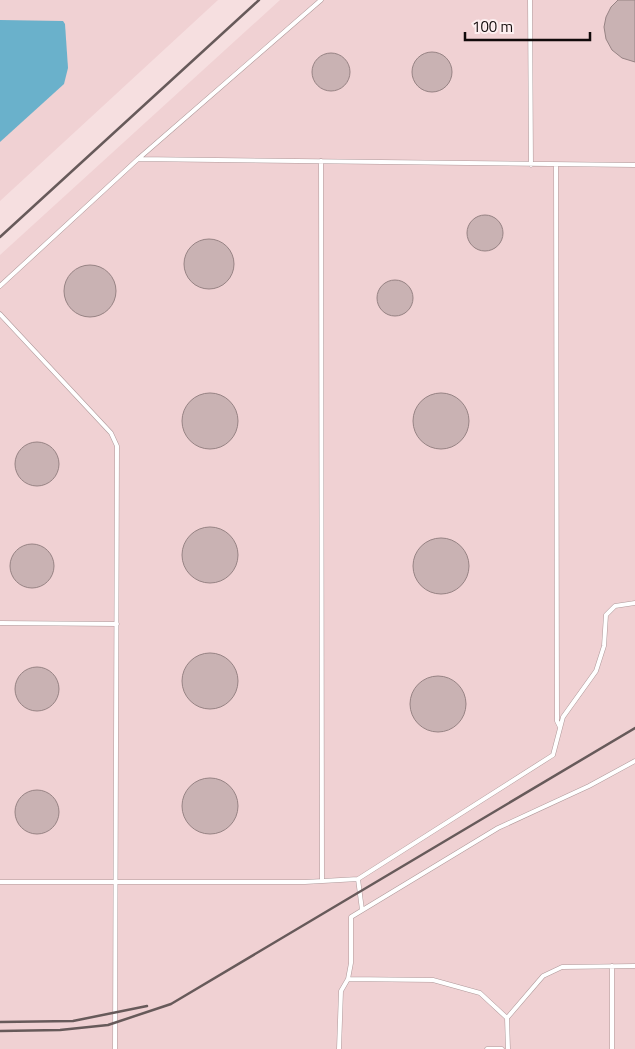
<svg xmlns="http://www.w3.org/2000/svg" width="635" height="1049" font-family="'Titillium Web',sans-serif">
<rect width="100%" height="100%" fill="#f6dfe0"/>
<path fill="#f0d1d3" d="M0,0H218L0,201Z
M280,0H635V1049H0V255Z"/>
<path fill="#6ab1cb" d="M0,20L63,21L65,24L68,68L64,84L0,142Z"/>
<path fill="#c9b2b3" stroke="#978384" d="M618,0H635V62L622,58L612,50L606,39L604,27L606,17L611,7Z
M412 72a20 20 0 1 1 40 0a20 20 0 1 1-40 0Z
M312 72a19 19 0 1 1 38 0a19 19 0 1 1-38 0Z
M467 233a18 18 0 1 1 36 0a18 18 0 1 1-36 0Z
M184 264a25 25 0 1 1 50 0a25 25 0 1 1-50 0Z
M64 291a26 26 0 1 1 52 0a26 26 0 1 1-52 0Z
M377 298a18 18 0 1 1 36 0a18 18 0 1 1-36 0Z
M413 421a28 28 0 1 1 56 0a28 28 0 1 1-56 0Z
M182 421a28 28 0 1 1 56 0a28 28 0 1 1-56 0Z
M15 464a22 22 0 1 1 44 0a22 22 0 1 1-44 0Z
M182 555a28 28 0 1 1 56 0a28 28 0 1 1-56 0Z
M413 566a28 28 0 1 1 56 0a28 28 0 1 1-56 0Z
M10 566a22 22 0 1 1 44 0a22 22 0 1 1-44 0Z
M182 681a28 28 0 1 1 56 0a28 28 0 1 1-56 0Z
M15 689a22 22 0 1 1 44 0a22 22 0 1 1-44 0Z
M410 704a28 28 0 1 1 56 0a28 28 0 1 1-56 0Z
M182 806a28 28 0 1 1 56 0a28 28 0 1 1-56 0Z
M15 812a22 22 0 1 1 44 0a22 22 0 1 1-44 0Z"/>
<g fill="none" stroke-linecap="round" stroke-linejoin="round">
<g stroke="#af999a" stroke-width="5">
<path id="lane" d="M530,0L531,165
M138,159L635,165
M321,161L322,881
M556,165L557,721L560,727
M0,286L138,159L321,0
M0,314L111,433L117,446L115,1049
M0,623L117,624
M358,879L362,910
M0,882H305L358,879L553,755L563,717L596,671L604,646L606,615L615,606L635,603
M612,966V1049
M348,979L433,980L480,993L507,1018
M339,1049L341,991L348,979L351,963V917L498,828L589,786L635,761
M487,1049H502
M508,1049L507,1018L543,976L562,967L635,966"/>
</g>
<use href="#lane" stroke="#fff" stroke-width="4"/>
<path stroke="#675a5a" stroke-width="2.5" d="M0,237L259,0
M0,1022L73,1021L147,1006
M0,1031L60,1030L108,1025L171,1004L635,728"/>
</g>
<path d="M465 32v8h125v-8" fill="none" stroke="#110a0a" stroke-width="2.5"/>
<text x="472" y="32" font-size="15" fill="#110a0a" stroke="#fdeff0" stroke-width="4" paint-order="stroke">100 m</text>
</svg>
